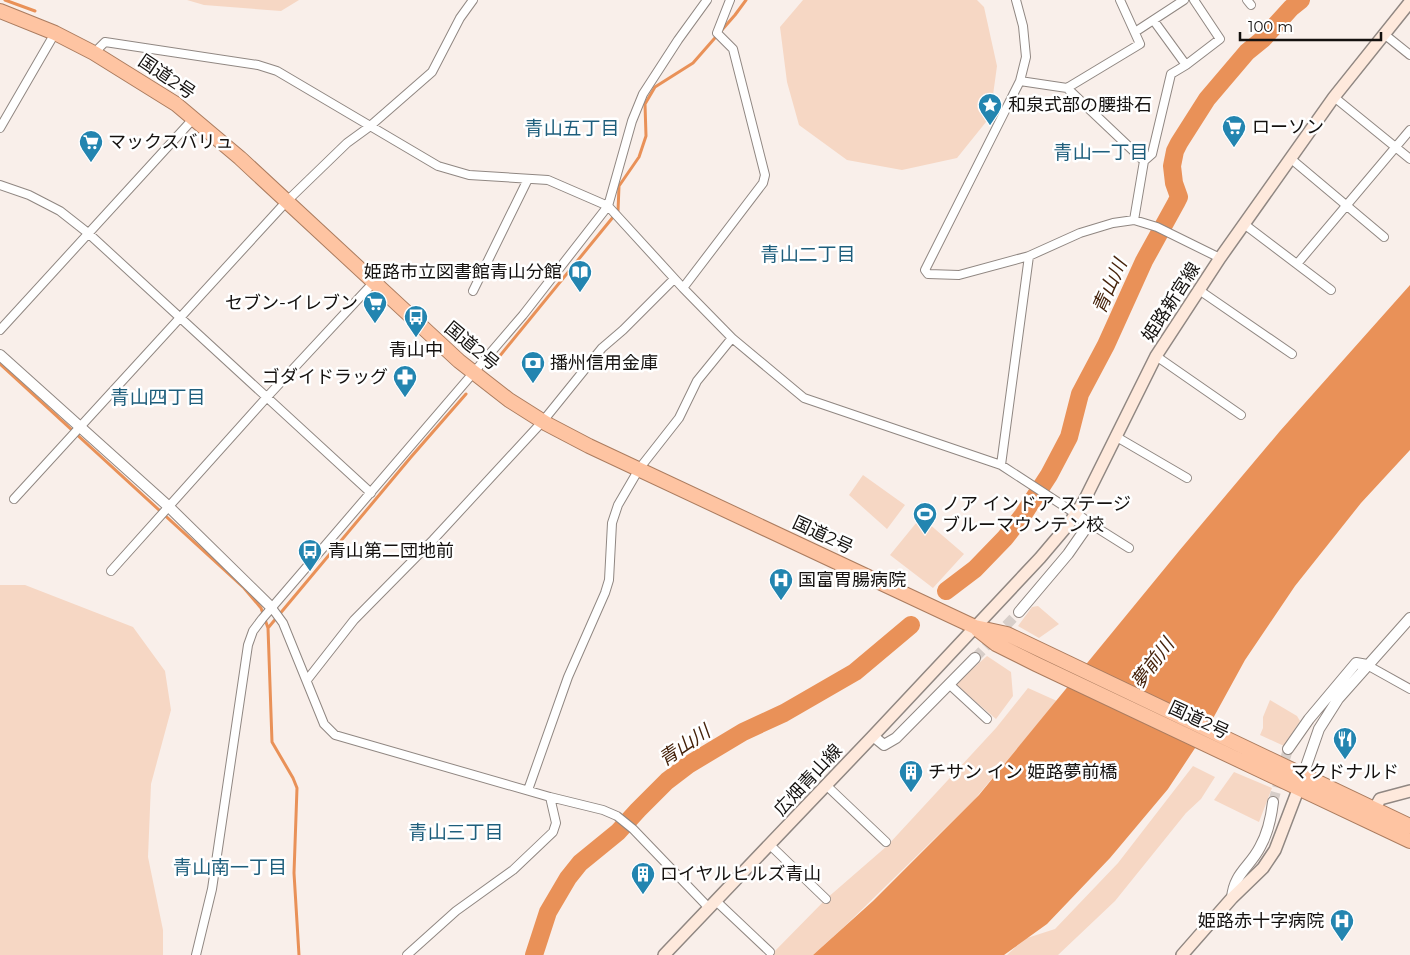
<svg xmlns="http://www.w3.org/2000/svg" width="1410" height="955" font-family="Montserrat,'Noto Sans JP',sans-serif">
<rect width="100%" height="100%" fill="#f9efea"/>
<path fill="#f6d7c4" d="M187,0H299L281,11L204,5Z
M803,0H977L984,7L997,66L990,117L957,158L902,170L847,160L799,125L787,82L780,27Z
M863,475L905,505L887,529L849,495Z
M921,517L964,554L933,588L890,555Z
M0,585H25L133,627L165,671L171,710L151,784L148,857L163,930V955H0Z
M1038,606L1059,624L1039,638L1018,626L1032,607Z
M987,656L1011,672L1013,696L996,719L955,684Z
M1028,688L1057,701L974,800L845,926L813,955H771L826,899L887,846L996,728Z
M1270,700L1297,716L1300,721L1284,746L1260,735L1263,728V717Z
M1193,766L1215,777L1201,799L1186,813L1115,901L1058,955H1007L1024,939L1055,929L1118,863Z
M1234,772L1272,788L1259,822L1214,800Z"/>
<path fill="#e99158" d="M1410,285V450L1361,503L1295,586L1245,660L1205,733L1168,789L1110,858L1047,924L1004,955H813L873,901L979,795L1179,551L1280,431Z"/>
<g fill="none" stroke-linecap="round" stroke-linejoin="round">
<path stroke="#e99158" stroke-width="3" d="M5,0L35,11
M0,364L244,588L261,608L268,628L272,742L293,778L297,788L294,873L299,955
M490,368L618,211L619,186L639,157L646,136L645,104L655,87L693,63L735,15L746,0
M268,628L411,457L466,394"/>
<path stroke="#e99158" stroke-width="18" d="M946,591L975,569L1005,538L1023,515L1049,475L1069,437L1080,394L1106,345L1144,261L1176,203L1179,197L1174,183L1172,166L1175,151L1179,143L1207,99L1247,52L1263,39L1291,8L1301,0
M534,955L548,912L568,878L580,863L618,832L638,810L667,781L688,765L743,732L784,713L855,672L911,625"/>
<path stroke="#d7cec9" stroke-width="10" stroke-dasharray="10 5" stroke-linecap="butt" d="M975,658L1019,612
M1273,802L1288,749"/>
<g stroke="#908782" stroke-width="10">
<path id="minor" d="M1016,0L1023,26L1026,57L1020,81L925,270L928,274L959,275L1029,256L1080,233L1113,223L1134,220L1157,227L1220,258
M1247,0L1251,5
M1154,21L1186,65L1220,39L1194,0
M1135,32L1184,0
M1384,34L1410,55
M94,53L105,42L258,65L277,71L438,166L469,175L548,180L608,206L683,288L732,338L804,398L1001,465L1076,514
M1020,81L1067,88L1144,161L1134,220
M1067,88L1140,44L1120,0
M1334,97L1410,159
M0,128L55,33
M1290,158L1384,237
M1144,161L1152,154L1171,74L1186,65
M0,185L29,195L60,211L88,233L371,493
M1244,224L1331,290
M1297,264L1410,130
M683,288L763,183L765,175L733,49L717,33L730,0
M1199,290L1292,354
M473,291L528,179
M0,330L194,118
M1156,356L1241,415
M1115,436L1187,478
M1001,465L1029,256
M14,499L286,202L347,143L369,127L432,72L460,18L473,0
M1085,526H1094L1129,548
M111,571L267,397L373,283
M272,608L283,623L324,724L335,735L550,797L603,810L617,816L633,829L709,908
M1367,665L1410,689
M307,680L354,620L433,540L543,421L602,348L623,330L674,279
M949,684L987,719
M826,785L886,842
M528,790L568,677L605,593L609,580L612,523L618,505L639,469L679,418L697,381L732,338
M770,845L826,899
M716,901L770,952
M196,955L212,889L248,645L253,631L262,619L523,315L608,206L632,121L643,94L678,40L707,0
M407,955L456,911L513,870L553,832L556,823L550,797"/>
</g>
<g stroke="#908782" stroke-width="12">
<path id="tertiary" d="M0,355L168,506L272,608
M1019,612L1068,554L1084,531V520L1076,514
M873,736L884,745L896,738L975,658
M1288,749L1309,719L1356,663L1367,665
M1303,775L1319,729L1338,699L1410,618
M1232,898C1234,873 1250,867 1260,847C1268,833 1271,819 1273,802"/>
</g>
<g stroke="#908782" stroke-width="14">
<path id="secondary" d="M1374,810L1380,799L1410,791
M664,955L873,736L1040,558L1068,525L1084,501L1156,356L1220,258L1334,97L1410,2
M1182,955L1232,898L1263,868L1275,850L1301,782"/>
</g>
<g stroke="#ab7c5f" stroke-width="16">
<path id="trunk" d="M0,11L55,33L94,53L176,104L240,158L459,361L509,400L547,424L589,446L975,627L1007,634L1410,826
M977,629L996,644L1036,664L1410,841"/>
</g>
<use href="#minor" stroke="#fff" stroke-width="8"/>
<use href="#tertiary" stroke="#fff" stroke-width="10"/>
<use href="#secondary" stroke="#fee9dc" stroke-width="11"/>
<use href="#trunk" stroke="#fec4a2" stroke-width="14"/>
</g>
<defs>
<g id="sight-pin" transform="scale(1.25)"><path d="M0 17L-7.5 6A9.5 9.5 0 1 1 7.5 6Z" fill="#2385b0" stroke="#fff"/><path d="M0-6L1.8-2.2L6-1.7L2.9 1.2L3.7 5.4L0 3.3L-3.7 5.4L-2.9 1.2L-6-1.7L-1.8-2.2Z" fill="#fff"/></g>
<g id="supermarket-pin" transform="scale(1.25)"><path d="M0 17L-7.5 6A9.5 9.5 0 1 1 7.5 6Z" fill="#2385b0" stroke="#fff"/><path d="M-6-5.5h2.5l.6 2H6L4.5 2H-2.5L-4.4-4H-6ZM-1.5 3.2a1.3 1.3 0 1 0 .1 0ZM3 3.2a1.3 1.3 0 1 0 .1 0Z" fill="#fff"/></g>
<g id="library-pin" transform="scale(1.25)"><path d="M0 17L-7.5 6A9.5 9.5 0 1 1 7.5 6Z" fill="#2385b0" stroke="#fff"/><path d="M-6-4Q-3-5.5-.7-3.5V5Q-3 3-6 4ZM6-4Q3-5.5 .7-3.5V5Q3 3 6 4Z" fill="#fff"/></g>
<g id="bus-pin" transform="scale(1.25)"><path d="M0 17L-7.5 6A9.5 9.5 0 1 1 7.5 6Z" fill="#2385b0" stroke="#fff"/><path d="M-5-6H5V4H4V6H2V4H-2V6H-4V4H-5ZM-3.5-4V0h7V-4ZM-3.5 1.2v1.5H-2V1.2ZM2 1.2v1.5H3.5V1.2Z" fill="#fff"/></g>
<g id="bank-pin" transform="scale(1.25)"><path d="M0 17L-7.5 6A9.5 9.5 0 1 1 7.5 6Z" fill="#2385b0" stroke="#fff"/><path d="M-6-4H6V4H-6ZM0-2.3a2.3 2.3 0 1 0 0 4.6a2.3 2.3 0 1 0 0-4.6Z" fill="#fff"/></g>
<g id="pharmacy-pin" transform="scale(1.25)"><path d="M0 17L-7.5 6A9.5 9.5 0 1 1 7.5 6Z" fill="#2385b0" stroke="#fff"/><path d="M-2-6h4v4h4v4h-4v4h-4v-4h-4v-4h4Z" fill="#fff"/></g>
<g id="stadium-pin" transform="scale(1.25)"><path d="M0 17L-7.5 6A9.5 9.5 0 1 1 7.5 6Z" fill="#2385b0" stroke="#fff"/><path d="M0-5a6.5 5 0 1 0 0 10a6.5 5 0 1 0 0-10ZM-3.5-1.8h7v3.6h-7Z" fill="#fff"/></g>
<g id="hospital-pin" transform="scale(1.25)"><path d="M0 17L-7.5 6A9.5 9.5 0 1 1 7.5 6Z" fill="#2385b0" stroke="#fff"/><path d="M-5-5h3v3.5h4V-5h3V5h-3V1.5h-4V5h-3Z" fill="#fff"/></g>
<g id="restaurant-pin" transform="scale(1.25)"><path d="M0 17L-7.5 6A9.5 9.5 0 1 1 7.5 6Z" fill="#2385b0" stroke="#fff"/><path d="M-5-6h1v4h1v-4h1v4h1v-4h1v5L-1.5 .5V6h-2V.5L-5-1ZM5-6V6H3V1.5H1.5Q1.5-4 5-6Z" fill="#fff"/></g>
<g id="building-pin" transform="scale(1.25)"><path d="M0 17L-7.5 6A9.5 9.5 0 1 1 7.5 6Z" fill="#2385b0" stroke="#fff"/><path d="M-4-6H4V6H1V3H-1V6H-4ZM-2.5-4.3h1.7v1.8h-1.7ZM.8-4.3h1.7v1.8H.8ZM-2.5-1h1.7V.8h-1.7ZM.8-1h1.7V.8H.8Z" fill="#fff"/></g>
</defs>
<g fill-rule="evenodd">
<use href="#sight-pin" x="990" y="105"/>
<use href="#supermarket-pin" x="1234" y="127"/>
<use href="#supermarket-pin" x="91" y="142"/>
<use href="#library-pin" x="580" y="272"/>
<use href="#supermarket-pin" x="375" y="303"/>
<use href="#bus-pin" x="416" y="317"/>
<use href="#bank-pin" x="533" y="363"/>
<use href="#pharmacy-pin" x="405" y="377"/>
<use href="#stadium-pin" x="925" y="514"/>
<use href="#bus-pin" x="310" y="551"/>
<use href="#hospital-pin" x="781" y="580"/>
<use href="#restaurant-pin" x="1345" y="739"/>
<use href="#building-pin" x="911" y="772"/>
<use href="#building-pin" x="643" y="874"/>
<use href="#hospital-pin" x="1342" y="921"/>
</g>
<g text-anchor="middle" stroke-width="5" stroke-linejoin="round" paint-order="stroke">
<g font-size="18" fill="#14110f" stroke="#fff">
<text transform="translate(167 77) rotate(34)" y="6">国道2号</text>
<text transform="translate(1171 302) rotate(-57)" y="6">姫路新宮線</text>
<text transform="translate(472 346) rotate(40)" y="6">国道2号</text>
<text transform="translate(823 535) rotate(25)" y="6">国道2号</text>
<text transform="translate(1199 720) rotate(25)" y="6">国道2号</text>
<text transform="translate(808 780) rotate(-47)" y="6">広畑青山線</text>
</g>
<g font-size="18" fill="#14110f" stroke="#fff" text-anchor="start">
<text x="1008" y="111">和泉式部の腰掛石</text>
<text x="1252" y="133">ローソン</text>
<text x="108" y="148">マックスバリュ</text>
<text x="562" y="278" text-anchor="end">姫路市立図書館青山分館</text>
<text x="358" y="309" text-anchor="end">セブン-イレブン</text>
<text x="416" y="356" text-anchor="middle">青山中</text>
<text x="550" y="369">播州信用金庫</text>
<text x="388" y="383" text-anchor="end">ゴダイドラッグ</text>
<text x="942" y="510">ノア インドア ステージ<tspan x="942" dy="21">ブルーマウンテン校</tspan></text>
<text x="328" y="557">青山第二団地前</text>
<text x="798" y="586">国富胃腸病院</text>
<text x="928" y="778">チサン イン 姫路夢前橋</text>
<text x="1345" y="778" text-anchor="middle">マクドナルド</text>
<text x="660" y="880">ロイヤルヒルズ青山</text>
<text x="1324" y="927" text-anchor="end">姫路赤十字病院</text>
</g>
<g font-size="19" fill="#1e5e7c" stroke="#fff">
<text x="572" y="135">青山五丁目</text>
<text x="1101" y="159">青山一丁目</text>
<text x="808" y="261">青山二丁目</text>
<text x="158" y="404">青山四丁目</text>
<text x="456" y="839">青山三丁目</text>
<text x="230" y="874">青山南一丁目</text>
</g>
<g font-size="19" font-style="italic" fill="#46230b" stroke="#fff">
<text transform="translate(1109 286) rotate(-66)" y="7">青山川</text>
<text transform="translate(1152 663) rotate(-53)" y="7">夢前川</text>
<text transform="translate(684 745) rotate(-34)" y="7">青山川</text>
</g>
</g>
<path d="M1240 32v8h141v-8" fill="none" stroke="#14110f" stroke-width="2.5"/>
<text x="1248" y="32" font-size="15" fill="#14110f" stroke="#ffffff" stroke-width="4" paint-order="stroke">100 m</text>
</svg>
